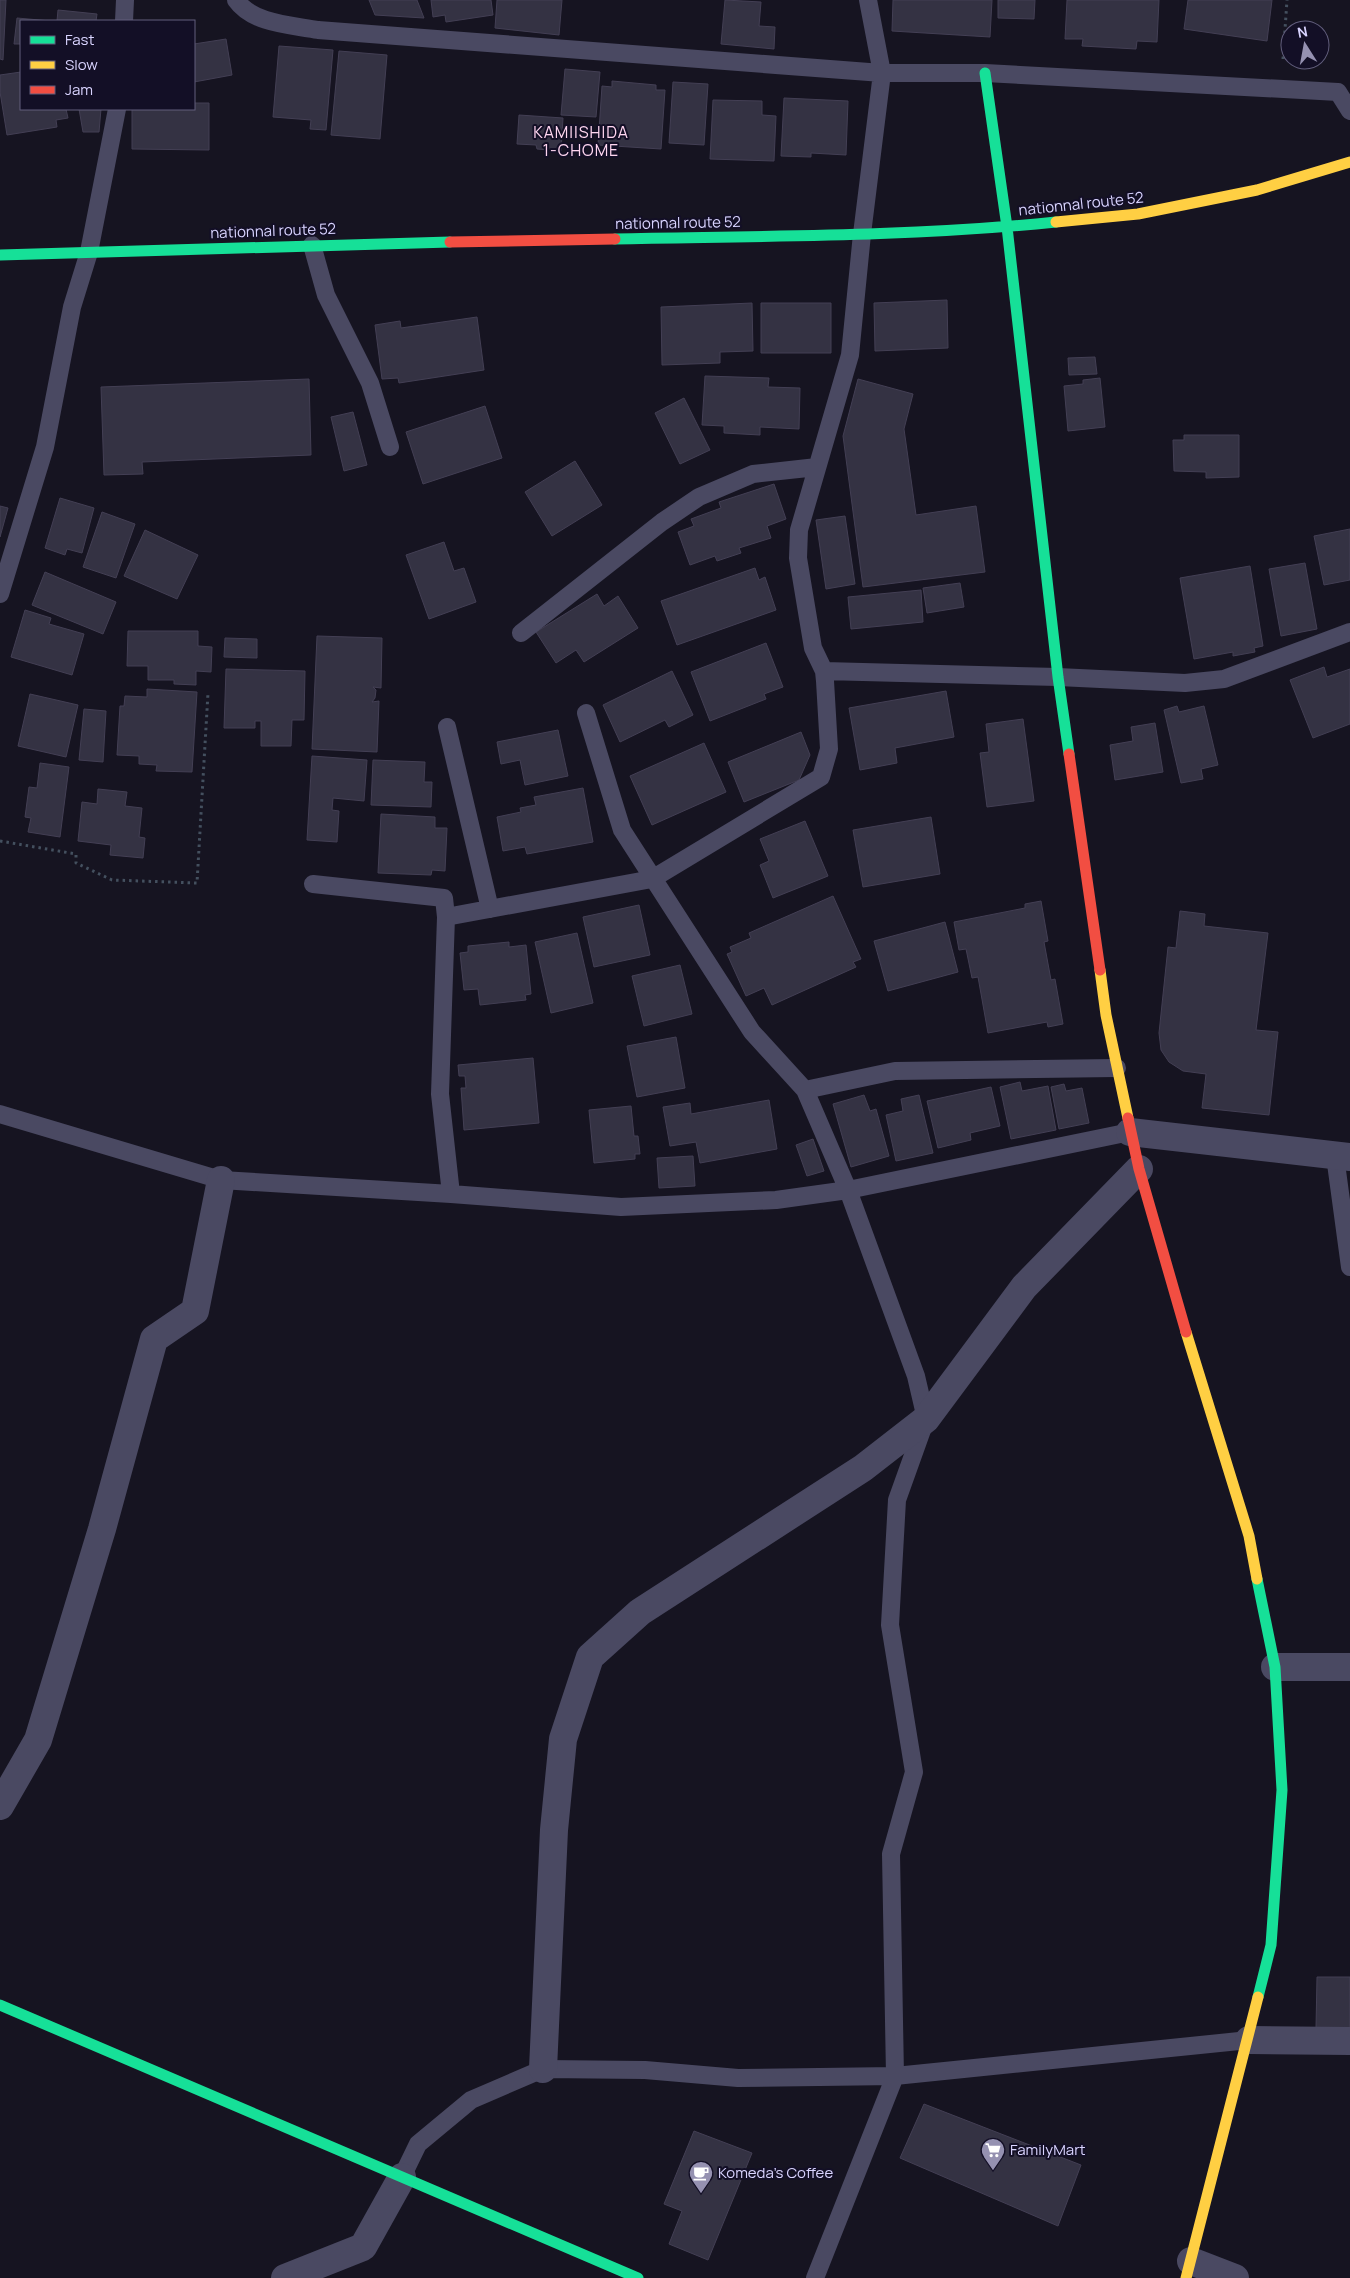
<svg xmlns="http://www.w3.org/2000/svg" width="1350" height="2278" font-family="Manrope,sans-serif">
<rect width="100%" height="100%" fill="#161421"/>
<path fill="#343243" stroke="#433f54" d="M0,0H6L3,60L0,59Z
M369,0H417L424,18L375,15Z
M431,0H491L493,15L446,22L445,15L433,17Z
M497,0H562L559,35L495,28Z
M725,0L761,2L759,26L775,27L774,49L721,44Z
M893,0H992L990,37L892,31Z
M998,0H1035L1034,19L998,18Z
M1067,0H1159L1157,42L1137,41L1136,49L1082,46L1083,39H1065Z
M1188,0H1272L1267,41L1184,29Z
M58,10L97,14L96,21H57Z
M17,18L51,21H21V44H14Z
M226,39L232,75L194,82V44Z
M279,46L333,50L326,130L310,129L311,120L273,117Z
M339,51L387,55L380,139L331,135Z
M565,69L600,72L596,117L561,115Z
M21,72V109H66L68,118L56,120L57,127L7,135L0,92V75Z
M612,81L656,85V90H665L661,149L598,145L602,86L612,87Z
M673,82L708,84L704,145L669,143Z
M784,98L848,101L846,155L811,153V157L781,156Z
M713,100L762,101V115L776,116L774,161L710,159Z
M194,103H209V150L132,149V109H194Z
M79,109H101L99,132H83Z
M519,115L563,118L561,151L537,149L536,145L517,144Z
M947,300L948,348L875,351L874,303Z
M752,303L753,351L720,352V363L662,365L661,307Z
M761,303H831V353H761Z
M477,317L484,370L399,383L398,378L382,379L375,325L400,321L401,328Z
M1095,357L1097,374L1069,375L1068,358Z
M705,376L769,378L768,387L800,388L799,429L760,427V435L724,433V426L702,425Z
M1100,378L1105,427L1068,431L1064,386L1083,384V380Z
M309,379L311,455L142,462L143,474L104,475L101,387Z
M858,379L913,394L904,429L916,515L976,506L985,572L863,587L843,436Z
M684,398L710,450L680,464L655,413Z
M485,406L502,458L423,484L406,432Z
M353,412L367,465L344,471L331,417Z
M1184,435H1239V477L1206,478V472L1174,471L1173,440H1184Z
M575,461L602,505L552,536L525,492Z
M774,484L786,519L767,526L771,538L739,548L741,553L717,561L715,556L690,565L678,532L694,526L691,519L721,508L719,502Z
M60,498L94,508L82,553L67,549L65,555L45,548Z
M0,506L8,508L0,537Z
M102,512L135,524L116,578L83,567Z
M845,516L855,584L826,589L816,520Z
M1350,529V580L1324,585L1314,536Z
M145,530L198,555L177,599L124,576Z
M444,542L454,571L464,568L476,602L429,619L406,555Z
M1305,563L1317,629L1281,636L1269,569Z
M1250,566L1263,646L1254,648L1255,652L1233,656V652L1194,659L1180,578Z
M755,568L759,580L765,577L776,610L677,645L661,601Z
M45,572L116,602L103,634L32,605Z
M960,583L964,607L927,613L923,588Z
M921,590L923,622L851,629L848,597Z
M597,594L604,606L618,596L638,628L584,662L576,650L556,663L536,632Z
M25,610L51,618L49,624L84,634L72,675L11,657Z
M128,631H198V646L212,647L211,672L196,671V685L174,684V680H148V666H127Z
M317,636L382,638L381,688L373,687L376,690L375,698L372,702L379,701L377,752L312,749Z
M225,638L257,639V658L224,657Z
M766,643L783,687L764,694L766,699L710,721L691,672Z
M1324,667L1327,677L1350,669V724L1313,738L1290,680Z
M226,669L305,671L304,720H292L291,746H261V721H255V728H224Z
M672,671L693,715L669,727L665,720L620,742L603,705Z
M147,689L197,692L192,772L156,771L157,765L139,764V756L117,755L120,706H124L125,696L147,697Z
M946,691L954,737L895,748L897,763L860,770L849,708Z
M30,694L78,705L66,757L18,746Z
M1177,706L1179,712L1204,706L1218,765L1201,769L1203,779L1181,783L1164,710Z
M84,709L106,711L103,762L79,760Z
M1023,719L1034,801L987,807L980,753L989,752L986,724Z
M1155,723L1163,772L1115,780L1110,745L1133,741L1131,727Z
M558,730L568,776L525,785L520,760L501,764L497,742Z
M801,732L810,755L799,780L744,802L728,762Z
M704,743L726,792L652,825L630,776Z
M312,756L367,760L364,801L333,798L332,810L339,811L337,842L307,840Z
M373,760L425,762L424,782H432L431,807L371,805Z
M40,763L69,767L60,837L28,832L31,818L25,817L29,787L37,788Z
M583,788L593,842L527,854L525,847L503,851L497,817L521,812L520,808L536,805L534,797Z
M98,789L127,792L125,806L142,808L139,837L145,838L143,858L110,855L111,845L78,841L82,802L97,804Z
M381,814L435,817V828H447L445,871L432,870L431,875L378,873Z
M931,817L940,874L863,887L853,830Z
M805,821L828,876L773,898L760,865L769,861L760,839Z
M833,896L861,959L853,962L856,967L772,1005L764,988L746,996L727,954L732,952L730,947L751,938L749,933Z
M1041,901L1048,941L1044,942L1051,980L1055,979L1063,1024L1048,1027L1047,1022L988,1033L978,977L972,978L966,949L959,950L954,922L1025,908V904Z
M639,905L650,955L594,967L583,917Z
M1180,911L1205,914L1204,926L1268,933L1256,1030L1278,1032L1269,1115L1202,1108L1206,1074L1183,1071L1169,1062L1161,1050L1159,1033L1168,947L1176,948Z
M945,922L958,972L888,991L874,941Z
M577,933L593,1003L551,1013L535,942Z
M509,942V947L526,945L531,994L525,995L526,1000L480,1005L478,989L464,990L460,953L468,952V946Z
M680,965L692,1014L644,1026L632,976Z
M676,1037L685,1088L637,1097L627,1046Z
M533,1058L539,1123L464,1130L461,1088H466L465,1076H459L458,1065Z
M1020,1082L1022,1091L1048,1086L1056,1130L1011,1139L1000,1087Z
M1064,1084L1066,1091L1082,1088L1089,1123L1059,1129L1051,1087Z
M991,1087L1000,1126L970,1133L971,1140L938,1148L927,1101Z
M864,1095L870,1111L876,1109L889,1156L851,1167L833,1104Z
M919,1095L933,1153L896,1161L886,1115L903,1111L901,1099Z
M769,1100L777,1149L700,1163L696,1142L670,1146L663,1107L690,1103L691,1114Z
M631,1106L634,1136H638L640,1154H635V1159L594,1163L589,1110Z
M813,1139L824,1171L807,1176L796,1145Z
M693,1156L695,1186L659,1188L657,1158Z
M1317,1977H1350V2028H1316Z
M924,2104L1081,2165L1058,2226L900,2158Z
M694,2131L752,2153L708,2260L669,2244L682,2211L664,2204Z"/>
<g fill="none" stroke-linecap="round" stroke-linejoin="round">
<path stroke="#44505f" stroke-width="3" stroke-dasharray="2.5 4" stroke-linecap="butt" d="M1283,59L1287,0
M0,841L76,854V863L112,880L197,883L208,693"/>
<path stroke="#4a4962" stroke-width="18" d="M236,0C253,24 291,25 318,30L882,73H985L1338,92L1350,111
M124,21L125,0
M312,245L326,295L370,383L390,447
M0,594L45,447L72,307L89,252L117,109
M521,633L662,522L699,497L753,474L817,467
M824,671L1058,677L1185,683L1224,679L1350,632
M586,713L622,830L752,1032L805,1090L848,1190L916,1376L926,1419L897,1500L890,1625L914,1772L891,1854L895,2076L815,2278
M447,727L490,909
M313,884L444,898L446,917L440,1094L451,1194
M446,917L652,879L821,777L829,749L825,681L824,671L813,648L798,558L799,530L850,355L862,234L882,73L868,0
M805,1090L895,1071L1117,1068
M0,1114L221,1180L451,1194L621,1207L776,1200L848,1190L1130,1132
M1335,1156L1350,1267
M402,2177L418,2144L471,2100L543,2069L645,2070L738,2078L895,2076L1249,2040"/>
<path stroke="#4a4962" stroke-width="28" d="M1130,1132L1350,1157
M1275,1667H1350
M0,1806L38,1740L102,1529L154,1339L195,1311L221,1180
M1249,2040L1350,2041
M543,2069L554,1830L563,1739L590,1657L640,1612L863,1468L926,1419L1024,1287L1139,1169
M1191,2261L1235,2278
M285,2278L363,2247L402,2177"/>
<path stroke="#16e098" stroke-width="11" d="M985,73L1007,227L1058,677L1069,754
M615,239C762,236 910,237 1056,222
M0,255L450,242
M1257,1579L1275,1667L1282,1790L1271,1945L1258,1997
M0,2005L638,2278"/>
<path stroke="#ffcf43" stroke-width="11" d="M1056,222L1138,214L1257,190L1350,162
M1100,970L1106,1015L1128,1118
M1186,1332L1249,1536L1257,1579
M1186,2278L1258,1997"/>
<path stroke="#f24e42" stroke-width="11" d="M450,242L615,239
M1069,754L1100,970
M1128,1118L1139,1169L1186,1332"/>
</g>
<defs>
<g id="supermarket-pin" transform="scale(1.25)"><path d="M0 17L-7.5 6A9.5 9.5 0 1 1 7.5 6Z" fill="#9591b1" stroke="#130f26"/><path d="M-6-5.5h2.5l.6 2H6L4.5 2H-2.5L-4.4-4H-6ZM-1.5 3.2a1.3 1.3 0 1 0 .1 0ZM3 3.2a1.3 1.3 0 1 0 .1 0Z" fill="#fff"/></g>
<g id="cafe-pin" transform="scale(1.25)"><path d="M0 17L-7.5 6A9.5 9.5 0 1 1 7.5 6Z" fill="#9591b1" stroke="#130f26"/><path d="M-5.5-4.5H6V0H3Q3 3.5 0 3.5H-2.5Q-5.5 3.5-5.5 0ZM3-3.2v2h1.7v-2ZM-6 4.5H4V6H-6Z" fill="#fff"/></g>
</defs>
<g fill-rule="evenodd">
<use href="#supermarket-pin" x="993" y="2150"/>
<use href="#cafe-pin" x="701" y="2173"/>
</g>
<g text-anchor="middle" stroke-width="4" stroke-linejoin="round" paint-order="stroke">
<g font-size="15" fill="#d9d4ff" stroke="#130f26">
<text transform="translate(1081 204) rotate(-6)" y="5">nationnal route 52</text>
<text transform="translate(678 223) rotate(-1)" y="5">nationnal route 52</text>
<text transform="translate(273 231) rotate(-2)" y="5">nationnal route 52</text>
</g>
<g font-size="15" fill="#d9d4ff" stroke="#130f26" text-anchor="start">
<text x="1010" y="2155">FamilyMart</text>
<text x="718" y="2178">Komeda's Coffee</text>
</g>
<g font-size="16" letter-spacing="1" fill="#ffd6f0" stroke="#130f26">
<text x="581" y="138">KAMIISHIDA<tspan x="581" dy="18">1-CHOME</tspan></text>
</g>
</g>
<rect x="20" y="20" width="175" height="90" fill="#130f26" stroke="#625e7d"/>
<rect x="30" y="36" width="25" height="8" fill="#16e098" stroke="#625e7d"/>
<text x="65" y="45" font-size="15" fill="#d9d4ff">Fast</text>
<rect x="30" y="61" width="25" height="8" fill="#ffcf43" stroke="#625e7d"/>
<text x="65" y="70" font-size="15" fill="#d9d4ff">Slow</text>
<rect x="30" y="86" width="25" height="8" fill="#f24e42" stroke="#625e7d"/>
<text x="65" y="95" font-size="15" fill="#d9d4ff">Jam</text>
<g transform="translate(1305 45) rotate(349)"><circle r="24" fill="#130f26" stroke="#625e7d"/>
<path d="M0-4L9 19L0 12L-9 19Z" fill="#9591b1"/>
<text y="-8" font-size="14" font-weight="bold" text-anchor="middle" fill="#d9d4ff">N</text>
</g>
</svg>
